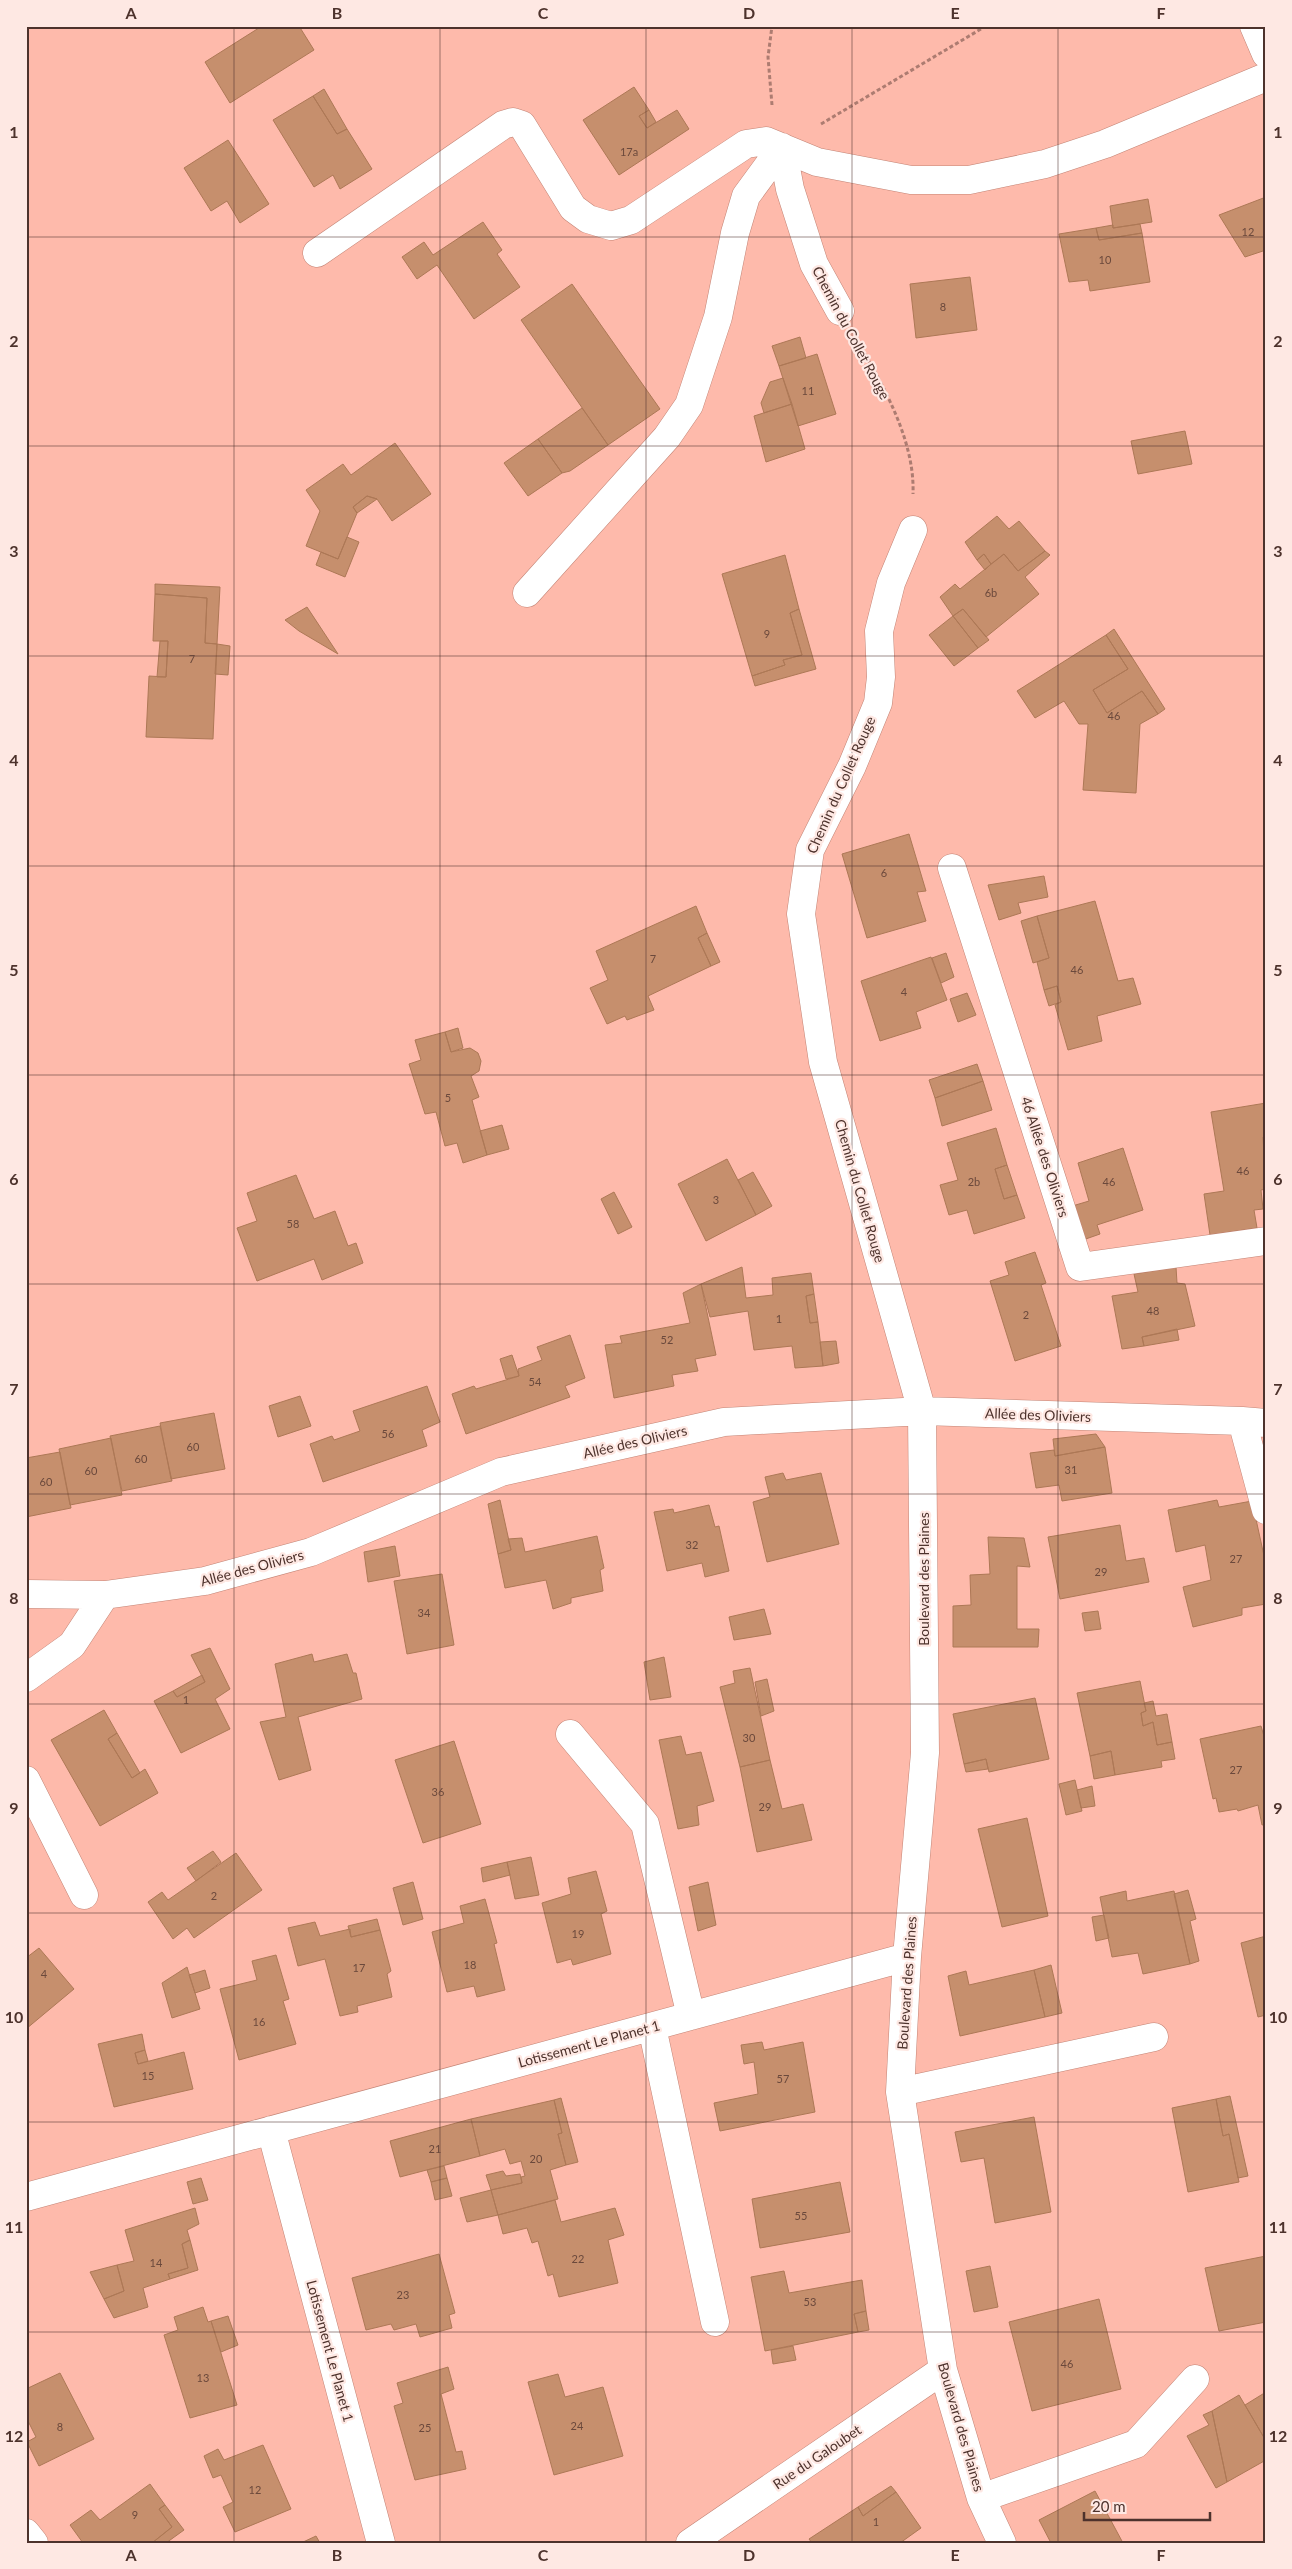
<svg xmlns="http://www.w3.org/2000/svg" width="1292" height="2569" font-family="Lato,sans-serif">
<rect width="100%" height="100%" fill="#febaab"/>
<path fill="#c68f6d" stroke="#ad7856" d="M262,26H299L314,50L230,103L205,62Z
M634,87L649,110L639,116L647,128L677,110L689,129L619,175L583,120Z
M324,89L347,129L337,134L313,96Z
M313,96L337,134L347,129L372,169L340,189L333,175L314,187L273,120Z
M649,110L656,122L647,128L639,116Z
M228,140L269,204L240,223L227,201L211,211L184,168Z
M1266,197V250L1245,257L1219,215Z
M1148,199L1152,222L1113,228L1110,206Z
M483,222L502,250L497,254L520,287L474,319L437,265L417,279L402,257L424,242L433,255Z
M1140,224L1142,233L1099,240L1096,228L1113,225V228Z
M1096,228L1099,240L1142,233L1150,282L1090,291L1088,280L1069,282L1059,234Z
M970,277L977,330L916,338L910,284Z
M572,284L660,409L608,445L521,320Z
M800,337L806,358L779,366L772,346Z
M817,354L836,414L798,426L779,366Z
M783,378L792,404L764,413L761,403L770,382Z
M792,404L805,449L766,462L754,416Z
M582,408L608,445L570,471L562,473L538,439Z
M1185,431L1192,464L1138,474L1131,441Z
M538,439L562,473L528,496L504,463Z
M395,443L431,494L392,521L377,499L367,496L353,507L357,513L338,559L306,546L320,511L306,490L343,464L351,475Z
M367,496L377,499L357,513L353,507Z
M997,516L1009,529L1019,521L1045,551L1018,571L1004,554L991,564L984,554L977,560L965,542Z
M347,537L359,542L345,577L316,565L321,552L338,559Z
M1045,551L1050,555L1025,577L1039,594L986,637L963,609L953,616L940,597L955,584L960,589L1004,554L1018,571Z
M984,554L991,564L985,570L977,560Z
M785,555L799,609L790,613L802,655L783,660L785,665L752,676L722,574Z
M155,584L220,587L217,644L205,643L207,598L155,594Z
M155,594L207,598L205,643L217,644L213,739L146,737L149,676L166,677L168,641H153Z
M307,607L338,654L299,631L285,620Z
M799,609L816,669L755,686L752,676L785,665L783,660L802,655L790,613Z
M963,609L989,640L978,648L953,616Z
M953,616L978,648L954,666L929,635Z
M1114,629L1165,709L1158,714L1142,691L1107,713L1093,690L1128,669L1106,635Z
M1106,635L1128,669L1093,690L1107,713L1142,691L1158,714L1140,724L1136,793L1083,790L1088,724H1079L1064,701L1035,718L1017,691Z
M160,641H168L166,677H157Z
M217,644L230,646L228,675L215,674Z
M909,834L926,891L917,892L926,921L867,938L842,854Z
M1044,876L1048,897L1018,903L1021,913L999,920L988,885Z
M1095,901L1118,981L1133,978L1141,1004L1097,1016L1102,1041L1068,1050L1055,1005L1061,1002L1057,986L1044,990L1037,962L1049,958L1037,916Z
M696,906L707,933L698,938L711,966L648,996L654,1010L627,1020L625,1016L607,1024L590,988L608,980L596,951Z
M1037,916L1049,958L1033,963L1021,921Z
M707,933L720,962L711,966L698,938Z
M946,953L954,977L941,983L932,958Z
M931,957L947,1000L916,1012L921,1028L880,1041L861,981Z
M1057,986L1061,1002L1049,1006L1044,990Z
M967,993L976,1015L958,1022L950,999Z
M458,1028L463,1048L451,1052L445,1032Z
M445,1032L451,1052L470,1048L478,1053L481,1061L479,1071L471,1076L479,1097L472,1100L487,1155L463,1163L457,1143L445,1146L436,1112L425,1114L409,1064L421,1060L415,1040Z
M977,1064L983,1081L935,1098L929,1080Z
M983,1081L992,1110L942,1126L935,1098Z
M1266,1103V1137H1263L1266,1189L1261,1190L1263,1209L1254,1210L1257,1228L1210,1235L1204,1194L1224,1191L1211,1112Z
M502,1125L509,1149L487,1155L480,1131Z
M996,1128L1007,1165L995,1169L1004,1199L1017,1195L1025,1218L974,1234L967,1210L949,1215L940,1185L958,1180L947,1143Z
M1123,1148L1143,1210L1097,1225L1100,1234L1080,1241L1069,1207L1089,1201L1078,1163Z
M727,1159L756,1215L706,1241L678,1184Z
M1007,1165L1017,1195L1004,1199L995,1169Z
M753,1172L772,1206L756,1215L738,1180Z
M296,1175L314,1219L335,1211L348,1246L356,1243L363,1263L322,1280L314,1259L257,1281L237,1228L257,1221L247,1193Z
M614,1192L632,1227L618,1234L601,1199Z
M1035,1252L1046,1283L1041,1285L1061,1346L1015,1361L990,1281L1009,1275L1005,1262Z
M742,1267L746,1298L773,1295L772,1278L811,1273L814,1294L806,1296L810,1323L818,1322L823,1366L795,1368L792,1346L754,1350L748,1311L710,1317L701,1284Z
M1176,1267L1177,1283L1185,1284L1195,1326L1142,1337L1144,1346L1122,1349L1112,1296L1138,1292L1134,1274Z
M701,1284L716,1355L695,1359L698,1371L672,1375L674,1386L614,1398L605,1345L622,1343L620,1336L690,1323L683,1293Z
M814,1294L818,1322L810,1323L806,1296Z
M1177,1329L1179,1340L1144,1346L1142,1337Z
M570,1335L585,1378L565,1386L570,1397L466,1434L452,1394L474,1386L476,1389L519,1376L518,1369L542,1360L537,1347Z
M836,1341L839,1363L823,1366L820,1342Z
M512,1355L519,1376L506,1379L500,1359Z
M427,1386L440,1422L422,1430L427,1446L323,1482L310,1444L332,1436L334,1440L360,1431L353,1411Z
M300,1396L311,1426L278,1437L269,1406Z
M214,1413L225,1469L171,1479L160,1423Z
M160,1426L172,1481L122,1491L110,1436Z
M1096,1434L1105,1447L1055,1456L1053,1439Z
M111,1438L122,1495L70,1505L59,1449Z
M1105,1447L1112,1493L1062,1501L1059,1485L1036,1488L1030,1453L1054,1450L1055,1456Z
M60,1452L71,1508L26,1517V1458Z
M783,1473L786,1480L821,1473L839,1544L767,1562L753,1502L770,1497L765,1477Z
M500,1500L511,1550L498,1554L488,1504Z
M1217,1500L1219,1507L1252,1501L1266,1565V1604L1242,1608V1615L1193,1627L1183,1587L1211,1580L1205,1545L1176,1552L1168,1510Z
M709,1505L715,1527L719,1526L729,1571L705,1577L702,1563L667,1571L654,1512L673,1509L674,1513Z
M1120,1525L1126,1561L1144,1558L1149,1582L1060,1599L1048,1537Z
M597,1536L604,1568L600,1570L603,1591L571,1598V1603L553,1609L546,1580L505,1588L498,1554L511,1550L508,1539L522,1538L525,1552Z
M988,1537L1024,1538L1030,1567L1017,1566V1629H1039L1038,1647H953V1606L971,1605L970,1575L990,1574Z
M395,1546L400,1576L368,1582L364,1552Z
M442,1574L454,1645L407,1654L394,1581Z
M764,1609L771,1634L734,1640L729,1617Z
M1098,1611L1101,1629L1085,1631L1082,1613Z
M210,1648L230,1689L215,1699L230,1729L181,1753L154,1701L173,1691L177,1697L205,1682L191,1655Z
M312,1654L314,1662L347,1654L353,1673H356L362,1699L298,1717L311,1770L279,1780L260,1722L286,1717L275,1664Z
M664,1657L671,1697L650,1700L644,1662Z
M750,1668L770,1760L740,1767L720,1687L735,1683L733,1671Z
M202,1675L205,1682L177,1697L173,1691Z
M767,1679L774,1711L761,1716L755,1682Z
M1140,1681L1146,1711L1141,1713L1143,1726L1153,1722L1157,1745L1172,1742L1175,1759L1161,1761L1162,1767L1115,1775L1111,1751L1090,1756L1077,1693Z
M1035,1698L1049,1759L989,1772L986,1759L964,1764L953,1714Z
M1153,1701L1156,1716L1167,1714L1172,1742L1157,1745L1153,1722L1143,1726L1141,1713L1146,1711L1144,1703Z
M104,1710L117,1733L108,1739L132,1778L145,1769L158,1793L100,1826L51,1740Z
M1261,1726L1266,1743V1824L1262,1825L1258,1805L1238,1811L1237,1809L1219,1812L1216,1798L1213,1799L1200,1739Z
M117,1733L140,1773L132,1778L108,1739Z
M681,1736L686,1755L701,1752L714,1801L697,1806L699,1825L678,1829L659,1740Z
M454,1741L481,1824L423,1843L395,1760Z
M1111,1751L1115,1775L1094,1779L1090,1756Z
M986,1759L988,1769L966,1772L964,1764Z
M770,1760L782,1809L803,1804L812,1840L757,1852L740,1767Z
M1075,1780L1082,1811L1066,1815L1059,1784Z
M1092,1786L1095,1806L1081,1808L1077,1790Z
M1027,1818L1048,1916L1002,1927L978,1829Z
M213,1851L221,1862L196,1881L187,1868Z
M236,1853L262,1890L194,1938L187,1928L173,1939L148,1902L162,1892L168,1900Z
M531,1857L539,1895L515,1899L507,1862Z
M507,1862L510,1875L483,1882L481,1868Z
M596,1871L607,1911L601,1914L611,1954L573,1965L571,1959L557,1963L542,1903L571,1894L568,1878Z
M413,1882L423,1919L403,1925L393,1888Z
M708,1882L716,1925L698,1931L689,1887Z
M1188,1890L1196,1919L1190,1921L1199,1961L1190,1964L1174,1894Z
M1126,1891L1127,1901L1174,1891L1190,1964L1143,1974L1138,1953L1112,1957L1100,1897Z
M485,1899L497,1943L494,1944L505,1990L477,1997L474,1986L447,1992L432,1932L464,1923L460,1906Z
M1104,1915L1109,1938L1096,1941L1092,1917Z
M377,1919L380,1930L351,1937L348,1926Z
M315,1922L320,1936L350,1929L351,1937L380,1930L391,1971L387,1974L392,1997L357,2006L358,2012L340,2016L325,1959L298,1966L288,1928Z
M1266,1936V2015L1258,2017L1241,1943Z
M39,1948L74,1989L26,2029V1958Z
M276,1955L289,1999L283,2001L296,2044L239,2060L220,1989L257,1980L252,1961Z
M1051,1965L1062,2013L1045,2017L1034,1970Z
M187,1967L200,2009L172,2018L162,1983Z
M205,1970L210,1988L195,1993L189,1975Z
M1034,1970L1045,2017L960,2036L948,1976L966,1971L969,1985Z
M142,2034L145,2050L135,2053L138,2064L184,2052L193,2089L114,2107L98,2044Z
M762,2042L764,2050L803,2042L815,2112L720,2131L714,2103L758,2094L754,2062L744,2064L741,2045Z
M145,2050L148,2061L138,2064L135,2053Z
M1230,2096L1248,2176L1238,2178L1229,2134L1223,2136L1216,2099Z
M561,2098L578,2162L566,2165L558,2134L562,2133L554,2100Z
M1216,2099L1223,2136L1229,2134L1239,2182L1188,2192L1172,2108Z
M554,2100L562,2133L558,2134L566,2165L550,2170L558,2199L498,2215L491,2190L522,2183L521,2177L525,2176L521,2161L510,2164L505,2149L480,2156L471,2119Z
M1034,2117L1051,2212L995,2223L984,2158L961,2162L955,2132Z
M471,2119L480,2156L400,2177L390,2141Z
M444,2166L447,2178L431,2182L427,2170Z
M503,2171L506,2176L520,2174L522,2183L491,2190L486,2175Z
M201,2178L208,2200L193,2204L187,2182Z
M447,2178L452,2196L435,2200L431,2182Z
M840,2182L850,2232L760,2248L752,2199Z
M491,2190L498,2215L467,2222L460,2198Z
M555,2200L561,2222L615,2208L624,2235L608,2240L618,2283L559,2297L553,2274L548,2276L538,2241L532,2243L527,2228L503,2234L498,2215Z
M195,2208L199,2224L187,2230L190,2240L182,2244L188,2268L168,2274L170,2279L143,2288L148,2307L114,2318L104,2299L124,2291L117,2265L134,2261L125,2230Z
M190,2240L198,2270L170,2279L168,2274L188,2268L182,2244Z
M439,2254L455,2313L449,2315L452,2328L420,2337L416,2324L394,2330L391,2324L366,2330L352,2278Z
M1266,2256V2322L1219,2331L1205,2268Z
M117,2265L124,2291L104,2299L90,2272Z
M990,2266L998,2307L974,2312L966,2271Z
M784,2271L789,2293L862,2280L866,2311L854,2314L858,2332L765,2351L751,2277Z
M1099,2299L1121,2389L1032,2411L1009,2322Z
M203,2307L208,2322L211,2321L237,2405L190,2418L164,2335L178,2330L174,2317Z
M866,2311L869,2330L858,2332L854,2314Z
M228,2316L238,2345L221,2352L211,2321Z
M793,2346L796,2360L773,2364L771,2350Z
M448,2367L454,2389L441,2394L456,2452L462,2451L466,2469L415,2480L394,2406L403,2403L397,2383Z
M60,2373L94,2439L39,2466L27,2442L36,2437L26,2417V2389Z
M558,2374L565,2397L603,2387L623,2456L554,2475L528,2382Z
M1266,2392V2441L1245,2405Z
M1239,2395L1266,2441V2460L1227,2482L1212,2411Z
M1212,2411L1227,2482L1216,2488L1187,2436L1209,2425L1203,2415Z
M263,2445L291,2509L235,2532L223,2507L233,2502L221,2475L213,2478L204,2456L218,2449L224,2460Z
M150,2484L165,2505L159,2509L172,2527L152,2543H83L70,2525L91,2510L100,2520Z
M891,2486L896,2492L863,2516L858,2507Z
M1095,2491L1123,2543H1051L1039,2520Z
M896,2492L921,2528L900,2543H812L809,2539L858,2507L863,2516Z
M165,2505L184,2530L166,2543H152L172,2527L159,2509Z
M316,2536L320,2543H301Z"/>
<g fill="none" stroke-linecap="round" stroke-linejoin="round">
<g stroke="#c38475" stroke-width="29">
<path id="minor" d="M1254,26L1266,54
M782,147L790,189L814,264L840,311
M317,253L503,125L513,122L522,125L573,208L588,219L611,226L631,220L746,144L766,141L817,162L911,180H969L1045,164L1105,144L1266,77
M913,530L891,583L879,631L881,677L878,703L852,766L810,850L801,914L823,1062L922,1411L925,1753L907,1957L900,2092L943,2370L981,2498L1002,2543
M527,593L667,437L689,405L718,317L735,233L746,196L782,147
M952,868L1080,1267L1266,1241
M1242,1421L1266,1510
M26,1594L105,1595L205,1581L311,1552L501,1472L724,1422L922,1411L1242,1421L1266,1423
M26,1678L72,1645L105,1595
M570,1734L645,1824L691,2016
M26,1780L84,1895
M652,2027L715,2322
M900,2092L1154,2037
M271,2130L381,2543
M26,2197L907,1957
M981,2498L1136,2444L1195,2379
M26,2533L34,2543
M690,2543L943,2370"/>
</g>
<path stroke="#ad7c71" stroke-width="3" stroke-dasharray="4 2.5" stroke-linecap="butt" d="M772,105L768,57L772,26
M821,124L986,26
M858,342C884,387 915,441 913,494"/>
<use href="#minor" stroke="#fff" stroke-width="28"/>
</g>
<path fill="none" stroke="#4d322c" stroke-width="1" stroke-opacity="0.55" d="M234,26V2543M440,26V2543M646,26V2543M852,26V2543M1058,26V2543M26,237H1266M26,446H1266M26,656H1266M26,866H1266M26,1075H1266M26,1284H1266M26,1494H1266M26,1704H1266M26,1913H1266M26,2122H1266M26,2332H1266"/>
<g text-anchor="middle" stroke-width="4.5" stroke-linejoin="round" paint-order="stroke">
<g font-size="11" fill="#6b493c">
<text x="629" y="156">17a</text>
<text x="1248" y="236">12</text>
<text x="1105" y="264">10</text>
<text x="943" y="311">8</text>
<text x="808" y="395">11</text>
<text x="991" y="597">6b</text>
<text x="767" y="638">9</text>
<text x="192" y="663">7</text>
<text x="1114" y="720">46</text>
<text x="884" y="877">6</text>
<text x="653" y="963">7</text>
<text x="1077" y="974">46</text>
<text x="904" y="996">4</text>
<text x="448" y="1102">5</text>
<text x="1243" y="1175">46</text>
<text x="974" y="1186">2b</text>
<text x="1109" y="1186">46</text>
<text x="716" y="1204">3</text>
<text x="293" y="1228">58</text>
<text x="1153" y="1315">48</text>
<text x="1026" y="1319">2</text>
<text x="779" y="1323">1</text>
<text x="667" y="1344">52</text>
<text x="535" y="1386">54</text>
<text x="388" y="1438">56</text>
<text x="193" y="1451">60</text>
<text x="141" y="1463">60</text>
<text x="1071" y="1474">31</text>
<text x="91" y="1475">60</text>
<text x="46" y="1486">60</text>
<text x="692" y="1549">32</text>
<text x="1236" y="1563">27</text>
<text x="1101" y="1576">29</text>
<text x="424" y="1617">34</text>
<text x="186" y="1704">1</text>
<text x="749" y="1742">30</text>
<text x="1236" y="1774">27</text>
<text x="438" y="1796">36</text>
<text x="765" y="1811">29</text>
<text x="214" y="1900">2</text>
<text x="578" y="1938">19</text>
<text x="470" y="1969">18</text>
<text x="359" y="1972">17</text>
<text x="44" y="1978">4</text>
<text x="259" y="2026">16</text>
<text x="148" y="2080">15</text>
<text x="783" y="2083">57</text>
<text x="435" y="2153">21</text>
<text x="536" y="2163">20</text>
<text x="801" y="2220">55</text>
<text x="578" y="2263">22</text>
<text x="156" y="2267">14</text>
<text x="403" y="2299">23</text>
<text x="810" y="2306">53</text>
<text x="1067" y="2368">46</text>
<text x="203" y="2382">13</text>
<text x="577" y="2430">24</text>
<text x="60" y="2431">8</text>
<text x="425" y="2432">25</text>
<text x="255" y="2494">12</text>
<text x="135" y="2519">9</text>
<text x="876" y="2526">1</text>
</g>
<g font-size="14" fill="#4d322c" stroke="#fee8e3">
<text transform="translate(851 333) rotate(62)" y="5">Chemin du Collet Rouge</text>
<text transform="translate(841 785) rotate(-66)" y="5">Chemin du Collet Rouge</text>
<text transform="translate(1045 1157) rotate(72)" y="5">46 Allée des Oliviers</text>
<text transform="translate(860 1191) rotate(74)" y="5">Chemin du Collet Rouge</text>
<text transform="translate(1038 1415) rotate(2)" y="5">Allée des Oliviers</text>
<text transform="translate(635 1442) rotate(-13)" y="5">Allée des Oliviers</text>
<text transform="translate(252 1568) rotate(-15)" y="5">Allée des Oliviers</text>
<text transform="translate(924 1579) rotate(-90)" y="5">Boulevard des Plaines</text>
<text transform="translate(907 1983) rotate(-86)" y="5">Boulevard des Plaines</text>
<text transform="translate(589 2044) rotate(-15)" y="5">Lotissement Le Planet 1</text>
<text transform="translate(330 2351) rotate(75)" y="5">Lotissement Le Planet 1</text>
<text transform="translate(961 2427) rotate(74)" y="5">Boulevard des Plaines</text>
<text transform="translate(817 2457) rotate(-34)" y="5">Rue du Galoubet</text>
</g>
</g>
<rect width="1292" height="2569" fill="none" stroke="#fee8e3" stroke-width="55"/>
<path d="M1084 2512v8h126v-8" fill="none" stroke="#4d322c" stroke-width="2.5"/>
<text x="1092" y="2512" font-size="15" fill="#4d322c" stroke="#fee8e3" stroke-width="4" paint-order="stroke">20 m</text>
<rect x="28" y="28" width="1236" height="2514" fill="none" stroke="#4d322c" stroke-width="2"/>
<g font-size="16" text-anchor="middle" font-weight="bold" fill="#4d322c">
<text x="131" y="19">A</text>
<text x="337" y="19">B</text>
<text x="543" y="19">C</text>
<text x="749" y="19">D</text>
<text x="955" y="19">E</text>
<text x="1161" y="19">F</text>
<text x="14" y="138">1</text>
<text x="1278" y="138">1</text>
<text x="14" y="347">2</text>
<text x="1278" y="347">2</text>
<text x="14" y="557">3</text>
<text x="1278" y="557">3</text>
<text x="14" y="766">4</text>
<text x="1278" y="766">4</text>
<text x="14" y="976">5</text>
<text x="1278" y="976">5</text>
<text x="14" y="1185">6</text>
<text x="1278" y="1185">6</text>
<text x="14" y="1395">7</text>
<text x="1278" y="1395">7</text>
<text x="14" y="1604">8</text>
<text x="1278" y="1604">8</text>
<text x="14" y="1814">9</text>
<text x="1278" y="1814">9</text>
<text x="14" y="2023">10</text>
<text x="1278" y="2023">10</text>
<text x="14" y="2233">11</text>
<text x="1278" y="2233">11</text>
<text x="14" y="2442">12</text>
<text x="1278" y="2442">12</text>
<text x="131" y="2561">A</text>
<text x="337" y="2561">B</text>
<text x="543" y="2561">C</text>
<text x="749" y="2561">D</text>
<text x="955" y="2561">E</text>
<text x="1161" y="2561">F</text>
</g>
</svg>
